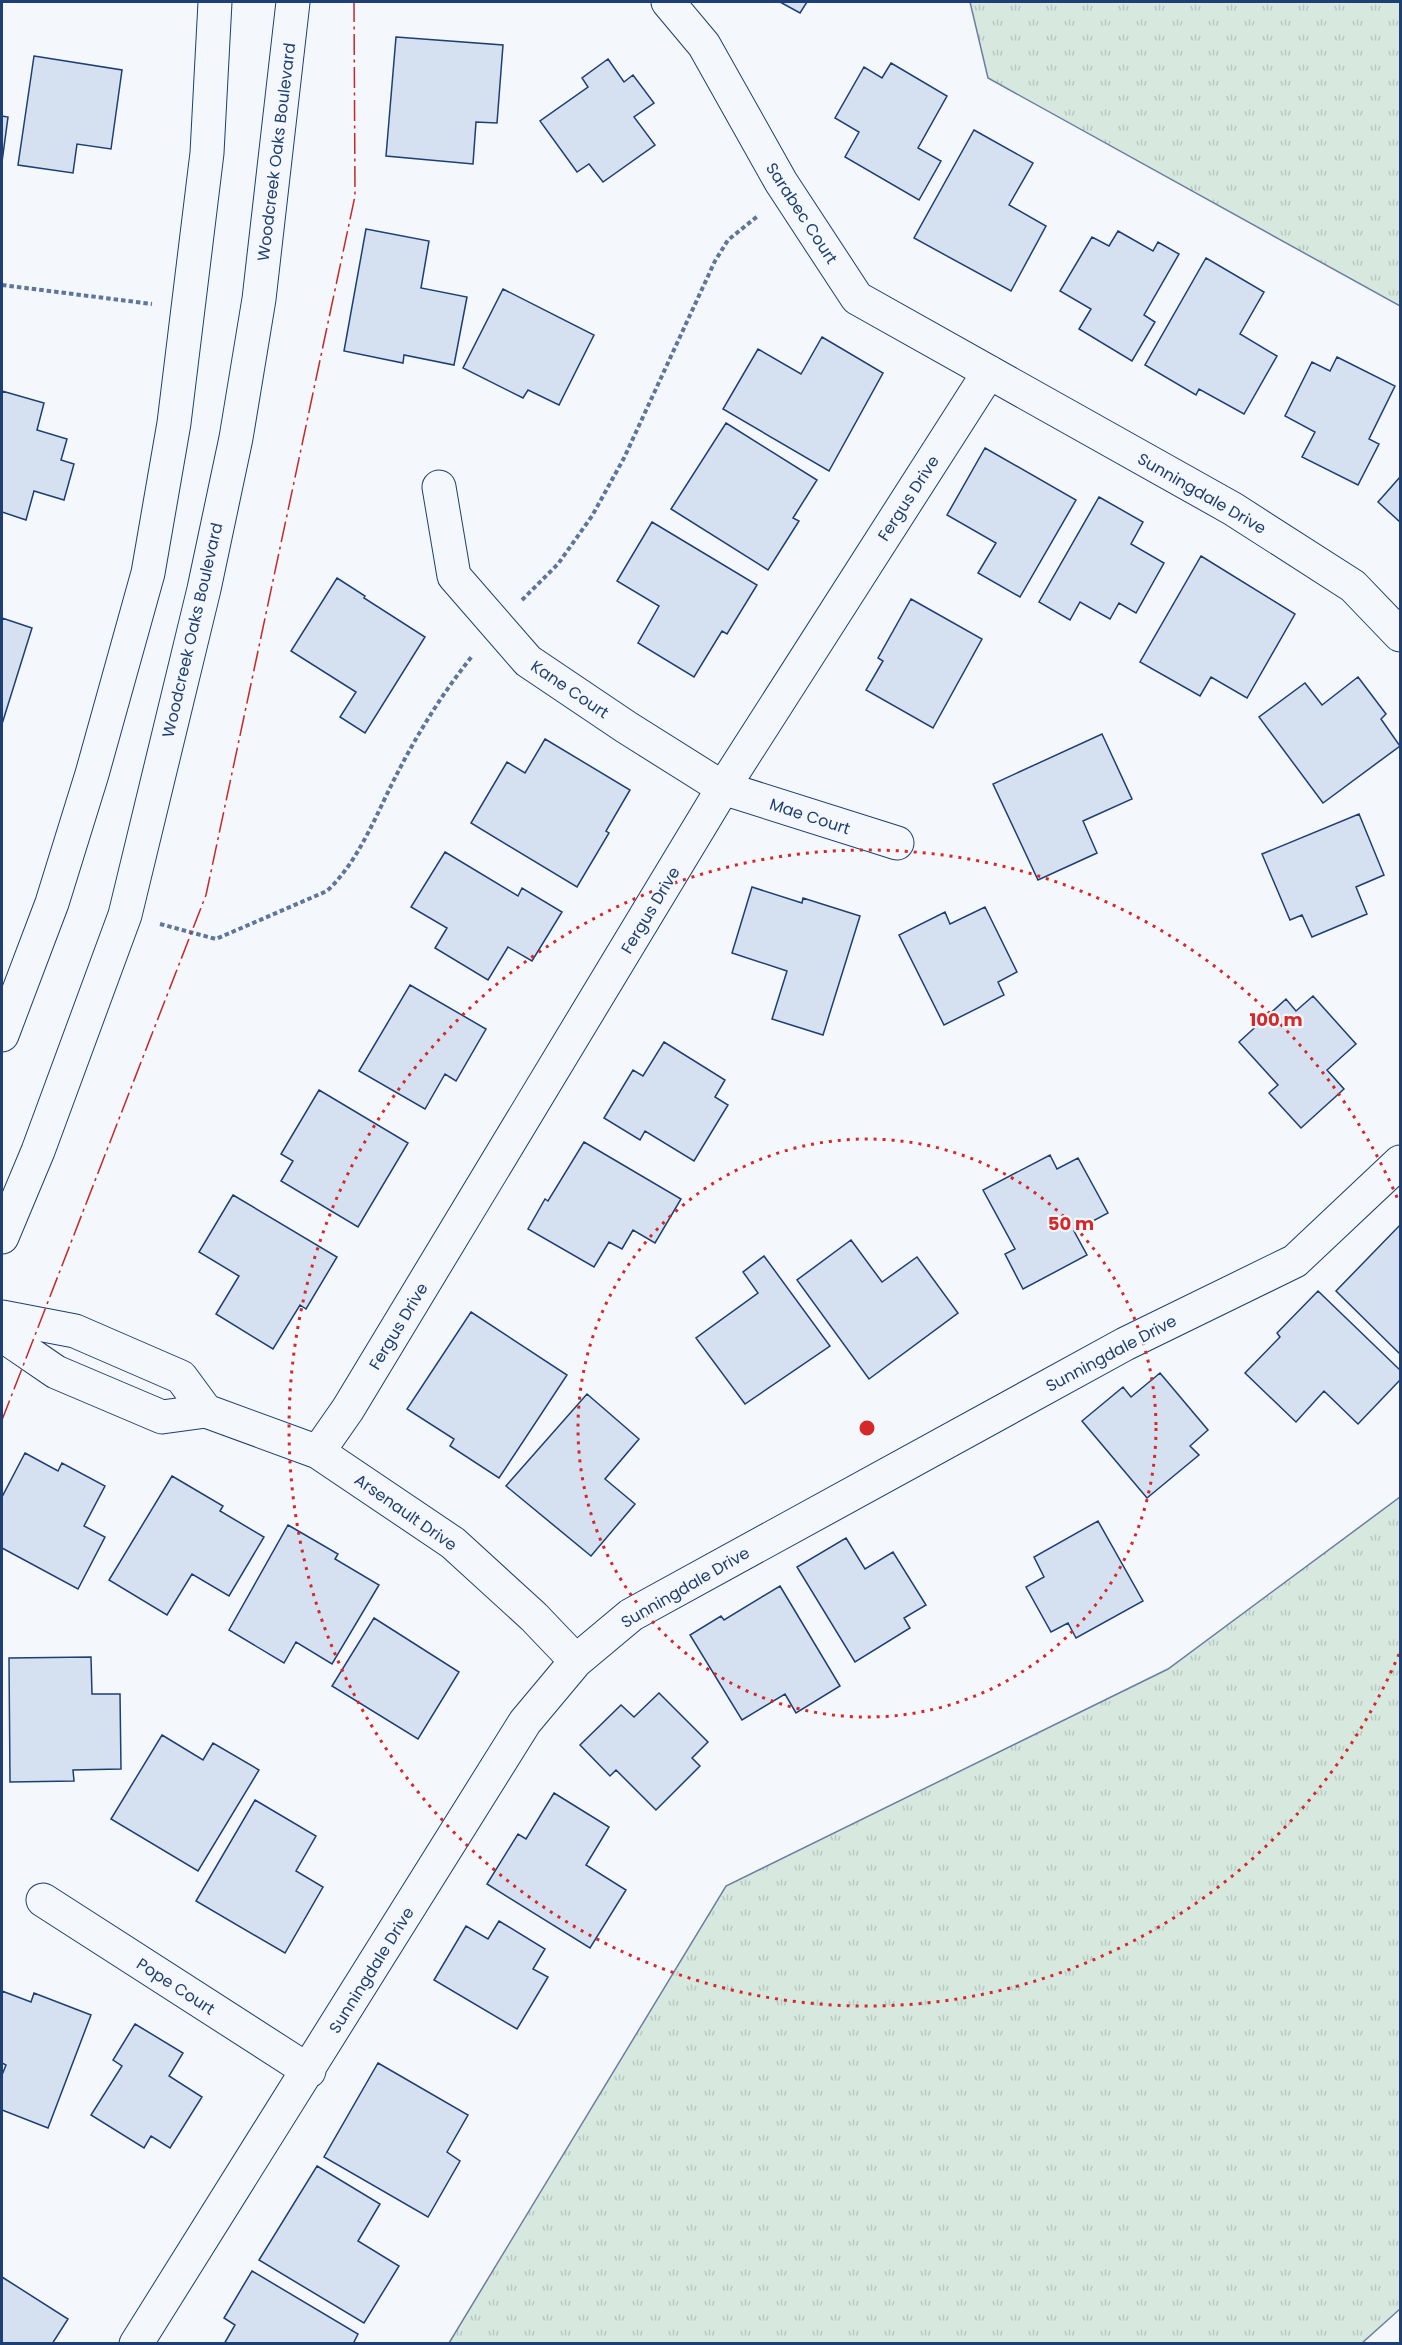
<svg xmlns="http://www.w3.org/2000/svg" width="1402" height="2345" font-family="Poppins,sans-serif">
<defs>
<pattern id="grass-tufts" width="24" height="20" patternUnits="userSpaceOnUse" patternTransform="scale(1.5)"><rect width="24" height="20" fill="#d7e8df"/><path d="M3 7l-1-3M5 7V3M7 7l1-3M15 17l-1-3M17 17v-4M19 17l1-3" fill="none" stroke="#b8c8c3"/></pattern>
</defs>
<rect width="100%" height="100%" fill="#f4f7fb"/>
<path fill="url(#grass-tufts)" stroke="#687fa3" stroke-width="1.5" d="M970,2H1400V306L988,78Z
M1400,1497V2309L1362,2343H449L726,1886L1168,1669Z"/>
<path fill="#d5e0f0" stroke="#1d3f73" stroke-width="1.5" d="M780,2H807L800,13Z
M396,37L503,45L497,123L476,122L473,164L386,156Z
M34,56L122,70L111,149L77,144L73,173L18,165Z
M608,59L624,82L633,75L654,103L634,117L655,145L603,182L589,164L577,172L540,121L588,87L582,78Z
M891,63L947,96L918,148L941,161L919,200L845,157L859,132L835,118L864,67L882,78Z
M2,116L8,117L2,162Z
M974,130L1033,163L1009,205L1046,226L1011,291L914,238Z
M366,229L429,241L421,288L467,297L454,365L404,355L403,363L344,351Z
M1118,231L1153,251L1158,242L1179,254L1144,315L1155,322L1132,361L1079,329L1091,309L1060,291L1092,237L1109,246Z
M1206,258L1264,292L1240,334L1277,356L1244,414L1199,389L1196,395L1145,365Z
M503,289L594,335L559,405L528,390L523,398L463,368Z
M822,337L883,373L829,471L723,409L758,349L801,374Z
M1337,357L1395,386L1369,439L1379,444L1358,485L1302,457L1315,432L1285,416L1312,362L1330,371Z
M2,391L44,403L37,430L67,439L61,460L74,464L64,500L34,491L26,520L2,512Z
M726,423L817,480L793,518L799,521L768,570L671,509Z
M985,448L1076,500L1020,597L978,573L996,543L947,515Z
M1400,477V522L1378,502Z
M1099,497L1143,522L1131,544L1164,563L1136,613L1119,603L1110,619L1080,602L1070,620L1039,602Z
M652,522L757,585L727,634L722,631L694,677L638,643L659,606L617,581Z
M1201,556L1295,614L1247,698L1211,677L1200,696L1140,662Z
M337,578L365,596L364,598L425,637L365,733L340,717L356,692L291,651Z
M911,599L982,639L933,728L866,690L883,661L878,658Z
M2,618L32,628L2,724Z
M1358,677L1386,714L1381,719L1400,746L1323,803L1259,717L1305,683L1322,705Z
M1102,734L1132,799L1083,821L1097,853L1038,880L993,784Z
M545,739L630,790L606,831L609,833L577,887L471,823L507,762L525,773Z
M1359,814L1384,875L1356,887L1367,914L1312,937L1302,915L1290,920L1262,854Z
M445,852L518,896L522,888L562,912L532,961L508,947L488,980L435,948L447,928L411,907Z
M752,887L802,903L803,898L860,916L823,1035L772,1019L787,971L732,953Z
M985,907L1017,972L998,982L1004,995L944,1025L899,935L945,912L950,924Z
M410,985L486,1029L456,1081L445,1074L425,1109L359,1071Z
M1313,996L1356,1044L1327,1070L1344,1089L1301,1128L1269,1093L1278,1085L1239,1042L1286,999L1296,1011Z
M664,1042L725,1080L715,1097L728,1105L694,1161L645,1131L640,1140L604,1118L633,1070L643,1076Z
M319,1090L408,1143L358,1227L281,1181L293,1161L281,1154Z
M584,1142L681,1199L655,1243L633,1230L622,1249L609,1242L594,1267L528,1229L545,1199L548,1201Z
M1050,1155L1057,1169L1078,1158L1108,1213L1074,1231L1087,1255L1023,1289L1005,1254L1015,1249L983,1190Z
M233,1195L337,1257L306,1309L300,1305L273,1349L216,1314L239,1276L199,1252Z
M1400,1225V1354L1336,1291Z
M851,1240L882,1282L917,1257L958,1313L869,1379L797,1280Z
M764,1256L830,1346L745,1404L696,1338L758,1293L743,1272Z
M1318,1291L1400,1370V1380L1358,1424L1324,1391L1296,1422L1245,1373L1280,1337L1277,1333Z
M471,1312L567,1375L499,1478L450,1446L454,1439L407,1409Z
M1160,1373L1208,1430L1190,1446L1199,1455L1147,1498L1082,1421L1123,1387L1131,1397Z
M587,1394L639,1439L605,1479L635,1504L591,1556L506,1486Z
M25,1453L58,1471L62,1463L105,1486L84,1526L105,1537L78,1589L2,1548V1497Z
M172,1476L223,1506L220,1511L264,1537L229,1596L192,1574L167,1615L109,1580Z
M1098,1521L1143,1601L1076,1638L1068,1623L1051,1632L1026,1587L1044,1577L1034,1557Z
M288,1525L338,1554L335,1559L379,1585L332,1664L296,1642L284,1663L229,1630Z
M846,1538L865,1569L893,1552L926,1605L904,1618L910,1628L855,1662L797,1567Z
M780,1586L840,1686L796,1713L785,1694L742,1720L690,1635L721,1616L724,1620Z
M374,1618L459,1672L418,1739L332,1686Z
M91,1657L92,1694H120L121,1769L73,1770L74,1781L10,1782L9,1658Z
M659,1693L708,1742L692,1758L700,1766L656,1810L616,1770L610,1776L580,1745L621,1705L634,1717Z
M162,1735L203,1760L213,1743L259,1770L198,1871L111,1819Z
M554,1793L609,1827L586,1865L626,1890L590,1948L487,1884L518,1834L526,1839Z
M255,1800L316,1836L296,1871L323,1887L285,1953L196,1901Z
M499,1921L545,1949L533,1969L548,1977L517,2029L434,1980L466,1926L488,1939Z
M2,1991L31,2002L34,1993L91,2015L48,2128L2,2110V2075L6,2065L2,2063Z
M135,2024L183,2053L169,2076L202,2097L170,2148L151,2136L144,2148L91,2115L122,2066L113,2060Z
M378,2063L468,2115L447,2152L460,2161L428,2217L324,2157Z
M317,2166L380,2204L358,2241L399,2266L364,2323L259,2260Z
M252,2271L358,2334L353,2344H224L235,2325L224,2318Z
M2,2277L68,2319L52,2344H2Z"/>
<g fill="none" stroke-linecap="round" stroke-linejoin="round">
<g stroke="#1d3f73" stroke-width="35">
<path id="minor" d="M668,2L704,45L781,182L857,298L1233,509L1353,586L1400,635
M439,487L454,576L528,661L626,727L723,788L897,843
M2,1317L75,1331L181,1377L206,1411
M2,1335L56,1372L162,1417L206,1411L318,1452L453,1543L534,1617L576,1661
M318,1452L348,1409L723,788L989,372
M43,1900L309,2071
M136,2344L525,1722L576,1661L631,1615L1125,1344L1295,1261L1400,1162"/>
</g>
<g stroke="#1d3f73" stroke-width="35">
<path id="secondary" d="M2,1035L52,903L92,774L148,573L174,423L207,153L215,2
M2,1237L38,1151L125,915L204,589L236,438L259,299L293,2"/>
</g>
<path stroke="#5e769c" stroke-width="4" stroke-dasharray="4.5 3" stroke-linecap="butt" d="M2,285L152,304
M522,600L558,564L592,516L624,458L715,261L728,240L759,215
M160,924L216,939L327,891C360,860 377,812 398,772C419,731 444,691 473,655"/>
<use href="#minor" stroke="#f4f7fb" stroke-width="33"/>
<use href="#secondary" stroke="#f4f7fb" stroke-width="33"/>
<path stroke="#c62828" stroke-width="1.5" stroke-dasharray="21 4.5 3 4.5" stroke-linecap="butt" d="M2,1420L206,895L355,196L354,2"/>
</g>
<g fill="none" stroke="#d62828" stroke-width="3" stroke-dasharray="3 6">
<circle cx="867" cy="1428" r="289"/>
<path d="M1399 1654A578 578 0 1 1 1399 1202"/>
</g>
<g text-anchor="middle" stroke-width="4.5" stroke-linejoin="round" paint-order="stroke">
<g font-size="16" fill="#1d3f73" stroke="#f4f7fb">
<text transform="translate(276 152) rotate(-83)" y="6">Woodcreek Oaks Boulevard</text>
<text transform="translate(802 213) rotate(57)" y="6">Sarabec Court</text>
<text transform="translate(1202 493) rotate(30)" y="6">Sunningdale Drive</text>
<text transform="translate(908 498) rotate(-57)" y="6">Fergus Drive</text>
<text transform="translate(192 630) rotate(-77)" y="6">Woodcreek Oaks Boulevard</text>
<text transform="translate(570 689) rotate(34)" y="6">Kane Court</text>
<text transform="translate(810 816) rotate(18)" y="6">Mae Court</text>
<text transform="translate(650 910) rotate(-59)" y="6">Fergus Drive</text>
<text transform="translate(398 1326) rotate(-59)" y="6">Fergus Drive</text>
<text transform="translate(1111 1353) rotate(-28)" y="6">Sunningdale Drive</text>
<text transform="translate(406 1512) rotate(35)" y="6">Arsenault Drive</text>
<text transform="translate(685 1587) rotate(-30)" y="6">Sunningdale Drive</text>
<text transform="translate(371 1970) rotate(-58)" y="6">Sunningdale Drive</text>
<text transform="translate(176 1986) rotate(33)" y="6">Pope Court</text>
</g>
</g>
<circle cx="867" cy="1428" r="9" fill="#d62828" stroke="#f4f7fb" stroke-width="3"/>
<g font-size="18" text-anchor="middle" font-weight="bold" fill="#d62828" stroke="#f4f7fb" stroke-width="4.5" stroke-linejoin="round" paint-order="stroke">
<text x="1276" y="1026">100 m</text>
<text x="1071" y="1230">50 m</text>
</g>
<rect width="1402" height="2345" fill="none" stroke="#1d3f73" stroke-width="6"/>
</svg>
